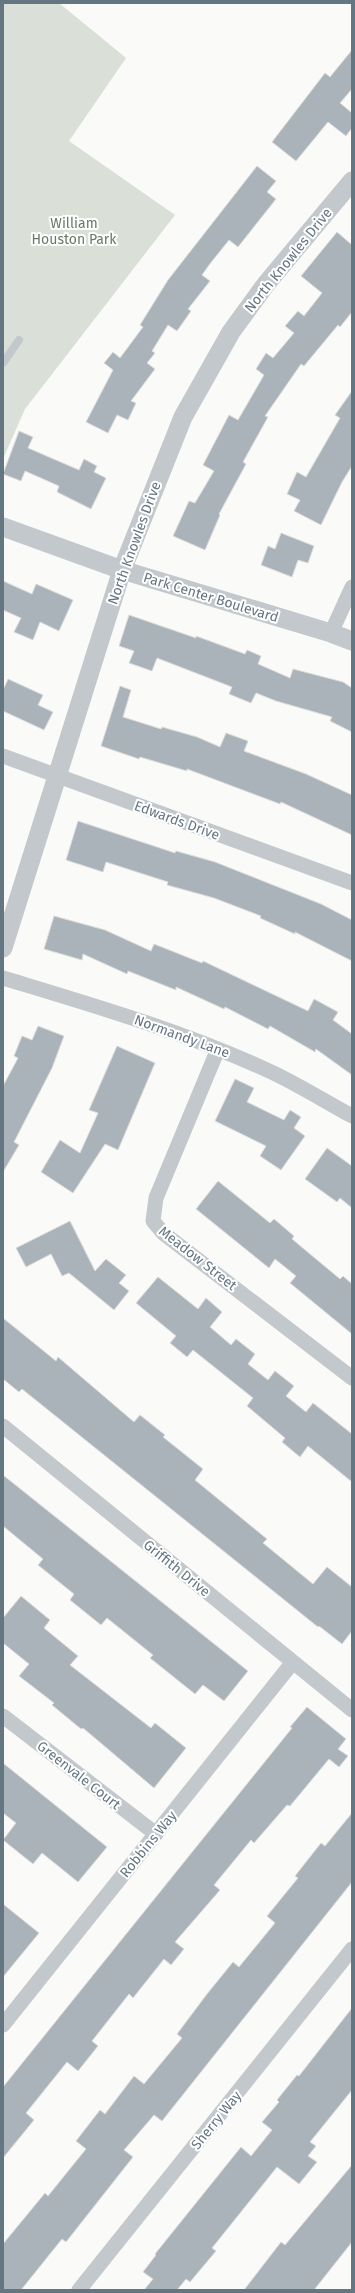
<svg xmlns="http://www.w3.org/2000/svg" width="355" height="2293" font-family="'Fira Sans',sans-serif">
<rect width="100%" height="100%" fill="#fafaf8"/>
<path fill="#dadfd7" d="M3,3H59L126,58L69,141L175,215L25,409L3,459Z"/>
<path fill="#aab3b9" stroke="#dcdcda" d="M352,50V89L340,103L352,113V128L346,136L328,122L296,161L272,142L325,73L330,77Z
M257,166L276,181L267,192L276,199L238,247L229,240L209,265L202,275L210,281L188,309L191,311L177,331L168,325L152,351L155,353L147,363L155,369L131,401L136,403L128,420L117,415L108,433L86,422L113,370L104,363L113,352L120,358L143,327L140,325L168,280Z
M337,232L352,245V312L340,327L338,325L304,366L301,364L265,416L268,417L243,462L246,464L219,514L220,515L205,550L173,536L189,501L195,503L214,471L203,465L229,415L238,420L264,375L256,369L266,353L273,358L294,333L285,326L298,311L304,316L322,293L301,276Z
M352,391V466L342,482L321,525L294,511L300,500L287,494L297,472L306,477L340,418L335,415Z
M19,431L33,437L28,448L79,470L84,459L97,466L94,472L106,478L91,509L57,492L59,486L25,471L21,481L3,474Z
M281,533L314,546L308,563L298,560L292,577L261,565L268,546L275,549Z
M3,581L32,594L36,584L73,600L59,631L40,622L33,640L14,632L21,618L3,610Z
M129,615L196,638V636L245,654L247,650L261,656L258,664L290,678L293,669L343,682L352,688V732L330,721L332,717L276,701L256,693L251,703L229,694L232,687L157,658L152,671L129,663L134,651L119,646Z
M8,679L43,695L38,705L53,712L44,730L3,711V690Z
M120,686L131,690L123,717L161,729L162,727L197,737L220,747L226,733L248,741L244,751L306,774L352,795V835L281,802L280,804L187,769V771L140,757L139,759L101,746Z
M78,821L175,853L176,851L215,862L321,904L352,920V961L295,932V934L260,918L261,916L214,898L167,885L168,882L106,862L103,872L66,860Z
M54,916L105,930L151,951L154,944L202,963L203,961L308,1011L314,999L338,1012L333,1020L352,1034V1075L316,1049L315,1052L270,1026L268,1029L225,1007L224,1009L176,987V990L128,971L127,974L83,954L82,960L44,949Z
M38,1026L64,1036L52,1068L14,1142L19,1145L3,1172V1086L18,1058L14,1056L22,1036L32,1040Z
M117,1046L155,1063L118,1150L105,1144L73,1193L41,1172L60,1140L80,1153L98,1113L89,1110Z
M235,1079L254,1088L247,1102L284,1120L290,1110L301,1117L294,1128L305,1136L281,1170L260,1156L266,1146L215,1121Z
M327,1148L352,1166V1208L340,1198L337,1202L305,1179Z
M218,1181L270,1223L274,1219L294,1236L292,1239L340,1279L343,1276L352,1284V1334L290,1283L296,1276L275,1259L269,1268L196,1209Z
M70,1221L95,1271L106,1259L126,1275L119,1283L129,1291L114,1310L69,1273L62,1276L51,1254L26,1267L16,1248Z
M158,1277L198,1309L206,1298L222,1312L210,1327L231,1345L236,1339L255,1354L248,1364L268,1380L275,1371L294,1386L286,1396L306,1412L313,1403L352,1434V1482L308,1446L300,1457L282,1442L285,1438L247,1406L253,1398L193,1350L187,1357L170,1343L176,1336L136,1303Z
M3,1318L56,1361L58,1357L134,1422L140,1415L165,1435L163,1437L203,1469L195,1480L267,1539L263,1543L313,1584L327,1567L352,1587V1631L342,1644L319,1626L318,1627L22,1389L19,1392L3,1379Z
M3,1475L248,1671L224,1701L203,1685L195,1694L150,1658L153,1655L107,1618L101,1625L70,1600L74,1594L38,1565L43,1559L3,1526Z
M21,1596L50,1620L44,1628L78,1656L70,1665L151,1728L155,1723L186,1748L154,1788L83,1728L81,1729L52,1705L54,1703L19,1676L29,1664L3,1643V1618Z
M307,1707L346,1739L338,1749L348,1756L339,1767L329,1759L290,1806L287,1805L254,1843L251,1840L214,1885L220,1890L175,1942L184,1949L171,1965L164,1959L133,1998L129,1994L92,2041L98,2046L78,2071L67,2062L26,2113L34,2120L3,2158V2087L292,1728L290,1727Z
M3,1763L107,1847L78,1882L42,1853L33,1864L3,1840L16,1823L3,1813Z
M352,1813V1882L162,2121L154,2115L124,2150L133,2157L66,2242L62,2239L21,2290H3V2244L45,2193L48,2196L86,2149L76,2141L100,2110L105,2114L134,2076L144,2084L182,2038L177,2034L207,1994L233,1962L239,1967L275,1923L267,1916L298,1878L295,1876L321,1843L325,1846Z
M3,1904L39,1933L3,1977Z
M352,2008V2090L310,2142L316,2146L308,2156L317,2162L299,2184L277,2167L212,2248L216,2251L190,2282L186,2279L177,2290H144L153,2279L143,2272L156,2255L155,2254L241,2147L251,2156L272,2130L262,2122L279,2102L277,2100L297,2075L299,2076Z
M352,2165V2242L314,2290H244L281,2242L285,2245Z"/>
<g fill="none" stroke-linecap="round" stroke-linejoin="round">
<path stroke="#c3c8cc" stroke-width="8" d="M3,363L19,340"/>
<path stroke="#c3c8cc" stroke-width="15" d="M331,633L352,587
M3,756L352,883
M3,978C92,1005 182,1031 267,1070C296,1083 324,1101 352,1116
M218,1049L156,1198L153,1221L163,1233L352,1378
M3,1426L352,1710
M3,1716L156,1834
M3,2025L293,1662
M79,2290L352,1949"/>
<path stroke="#c3c8cc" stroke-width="19" d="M3,527L122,570L331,633L352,641
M3,948L122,570L183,417L231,332L266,284L352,181"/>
</g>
<g text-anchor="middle" stroke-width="4" stroke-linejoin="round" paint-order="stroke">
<g font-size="14" fill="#687a64" stroke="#fff">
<text x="74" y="228">William<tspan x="74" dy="16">Houston Park</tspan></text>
</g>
<g font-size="14" fill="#657683" stroke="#fff">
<text transform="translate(288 260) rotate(-51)" y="5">North Knowles Drive</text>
<text transform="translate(134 543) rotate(-70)" y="5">North Knowles Drive</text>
<text transform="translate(211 597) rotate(17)" y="5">Park Center Boulevard</text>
<text transform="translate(177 820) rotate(20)" y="5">Edwards Drive</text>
<text transform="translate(182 1036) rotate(20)" y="5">Normandy Lane</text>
<text transform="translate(198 1258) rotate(38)" y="5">Meadow Street</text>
<text transform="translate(177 1568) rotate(39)" y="5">Griffith Drive</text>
<text transform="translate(79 1775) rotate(38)" y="5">Greenvale Court</text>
<text transform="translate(148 1844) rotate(-51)" y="5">Robbins Way</text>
<text transform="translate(216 2120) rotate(-51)" y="5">Sherry Way</text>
</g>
</g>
<rect width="355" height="2293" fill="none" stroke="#657683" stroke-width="8"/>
</svg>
